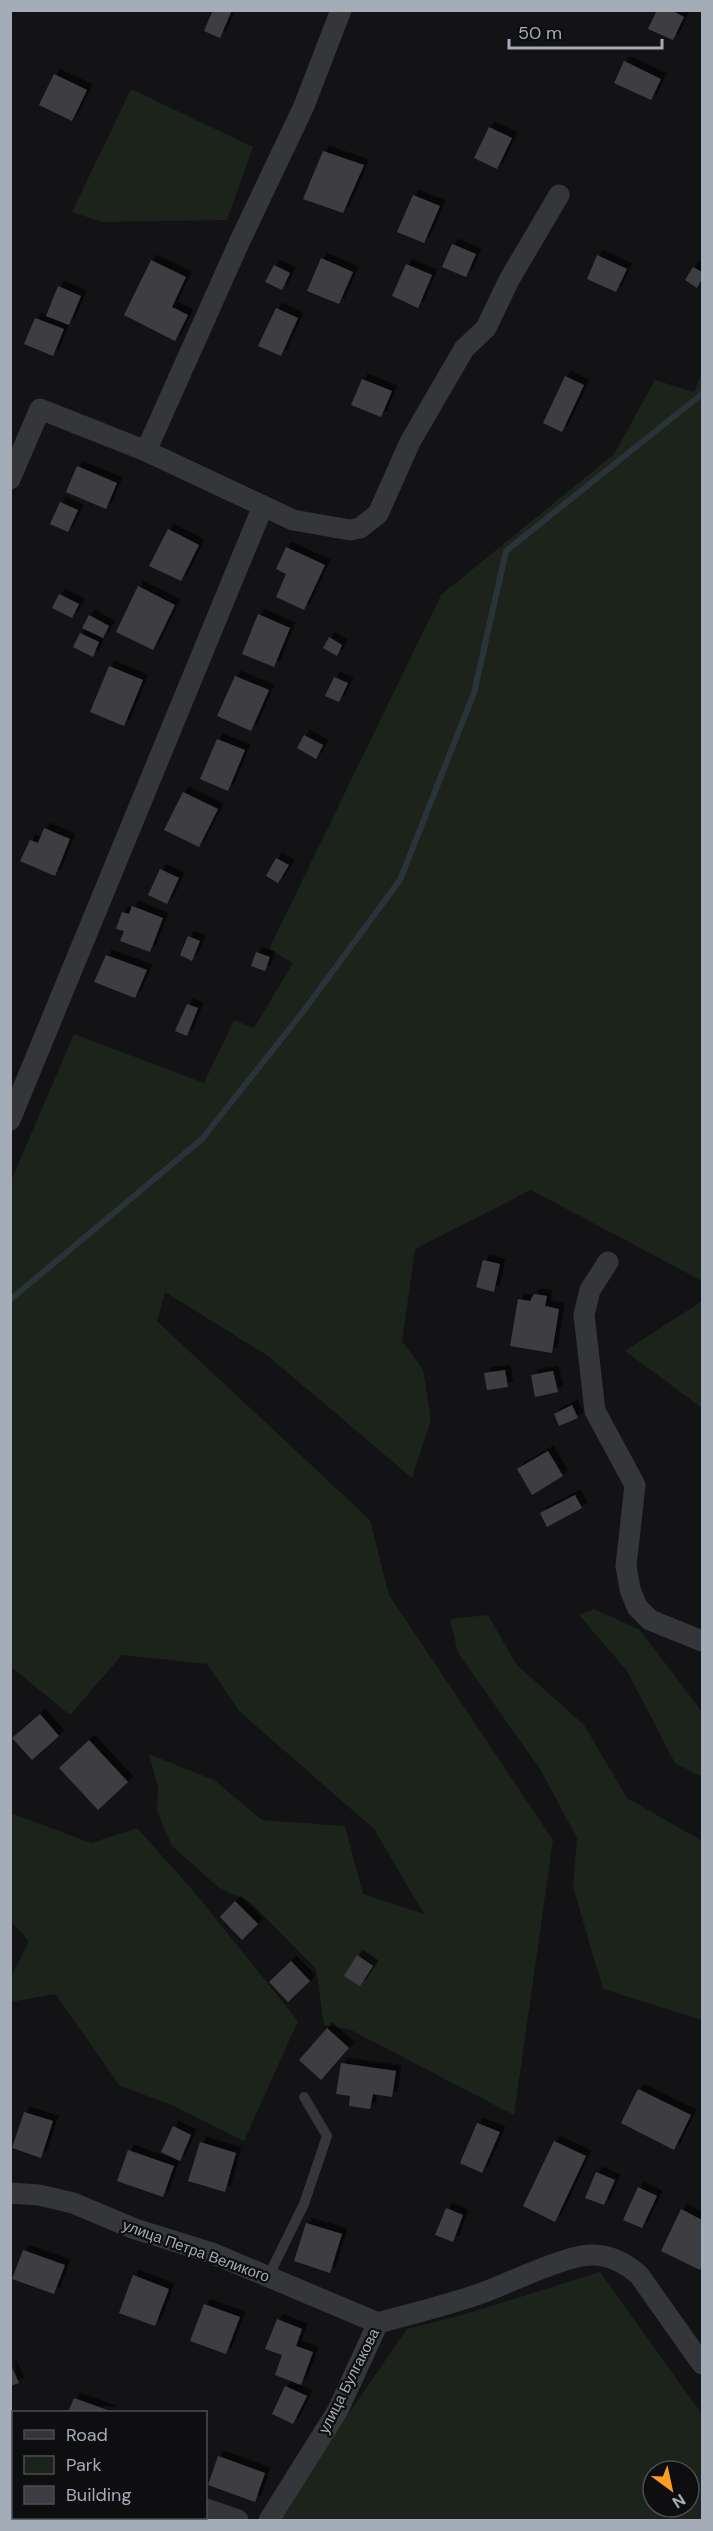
<svg xmlns="http://www.w3.org/2000/svg" width="713" height="2531" font-family="'DM Sans',sans-serif">
<defs>
<filter id="shadow"><feDropShadow dx="5.5" dy="-5.5" stdDeviation="0" flood-color="#0009"/></filter>
</defs>
<rect width="100%" height="100%" fill="#131315"/>
<path fill="#1b231b" fill-rule="evenodd" d="M131,89L253,147L227,220L102,222L72,212Z
M702,372V1281L531,1190L415,1249L402,1341L423,1369L431,1420L412,1478L268,1356L165,1292L157,1321L370,1520L389,1595L553,1840L514,2115L351,2030L324,2025L316,1969L251,1903L218,1887L172,1846L157,1812L158,1787L149,1754L214,1780L262,1820L345,1826L363,1894L424,1914L374,1829L240,1712L207,1664L122,1655L70,1715L11,1667V1181L74,1034L204,1083L234,1020L254,1028L293,963L269,949L441,595L614,454L655,380L694,392Z
M702,1301V1408L625,1351Z
M594,1609L640,1630L702,1712V1777L675,1763L627,1671L579,1615Z
M488,1615L516,1664L584,1725L627,1798L702,1841V2020L603,1989L573,1887L577,1838L540,1769L458,1653L450,1619Z
M11,1813L91,1843L137,1828L196,1894L298,2021L244,2141L172,2105L120,2086L55,1994L11,2002V1977L29,1941L11,1922Z
M600,2272L702,2414V2520H275L407,2329L462,2315ZM653,2471H689V2507H653Z"/>
<g fill="none" stroke-linecap="round" stroke-linejoin="round">
<path stroke="#28343a" stroke-width="6" d="M10,1300L202,1139L302,1013L400,880L474,693L506,551L702,394"/>
</g>
<path fill="#3d3e43" filter="url(#shadow)" d="M213,10H232L220,38L204,31Z
M657,10H671L684,17L673,40L648,29Z
M624,61L661,79L651,100L614,83Z
M54,74L87,90L72,121L39,105Z
M489,127L512,138L497,169L474,158Z
M323,151L364,165L343,213L303,199Z
M413,195L440,206L424,243L397,232Z
M452,244L476,254L466,277L442,267Z
M597,255L627,269L616,292L587,279Z
M321,258L353,272L339,304L307,291Z
M151,260L186,277L172,307L188,315L175,341L124,315Z
M406,264L432,275L418,308L392,296Z
M274,265L290,273L282,290L265,282Z
M693,267L702,272V279L697,288L685,280Z
M58,286L81,296L69,325L46,316Z
M276,308L298,318L281,356L258,346Z
M35,318L64,329L53,356L24,344Z
M565,376L584,385L562,432L543,423Z
M362,379L392,391L381,417L351,405Z
M77,466L117,483L106,509L66,492Z
M60,502L78,510L68,532L50,524Z
M168,529L199,545L181,581L149,566Z
M286,547L325,565L304,610L276,597L286,574L276,569Z
M138,586L175,605L153,650L116,632Z
M59,594L79,604L72,618L52,608Z
M258,614L290,628L274,667L242,654Z
M89,615L109,626L103,638L82,628Z
M80,633L99,642L93,657L73,647Z
M329,637L342,645L337,656L323,648Z
M109,666L143,680L124,726L90,712Z
M235,676L269,690L251,731L217,716Z
M334,677L348,683L339,702L325,696Z
M304,735L323,745L316,759L297,748Z
M217,739L245,750L228,791L200,779Z
M183,792L218,809L199,847L164,830Z
M44,828L70,839L55,876L20,861L30,840L38,843Z
M276,858L289,865L278,883L266,876Z
M160,869L179,878L167,904L148,895Z
M132,906L163,918L150,952L120,941L124,931L116,929L122,912L129,914Z
M188,936L200,941L192,961L180,955Z
M256,952L270,957L265,971L251,966Z
M106,955L147,970L135,998L94,982Z
M187,1004L198,1008L187,1036L175,1031Z
M483,1260L500,1264L494,1292L476,1287Z
M534,1294L547,1296L545,1306L559,1309L552,1353L510,1346L518,1299L530,1301Z
M505,1370L508,1387L487,1390L484,1373Z
M553,1371L558,1392L535,1397L531,1375Z
M572,1405L578,1418L559,1426L554,1414Z
M548,1451L563,1476L532,1495L517,1469Z
M575,1495L582,1508L547,1527L540,1513Z
M40,1714L59,1736L32,1760L12,1738Z
M89,1740L128,1782L98,1810L59,1768Z
M235,1901L258,1924L242,1940L220,1917Z
M357,1955L373,1966L360,1986L344,1976Z
M291,1961L310,1981L288,2002L269,1982Z
M327,2028L349,2048L321,2080L299,2060Z
M341,2063L396,2071L392,2097L373,2094L370,2109L349,2106L350,2096L336,2094Z
M638,2089L691,2115L674,2150L621,2123Z
M24,2112L53,2121L41,2158L12,2148Z
M477,2123L500,2132L482,2173L460,2163Z
M173,2126L191,2135L180,2161L161,2152Z
M554,2141L586,2156L555,2222L523,2206Z
M200,2142L236,2153L225,2192L188,2181Z
M128,2150L174,2166L163,2197L117,2181Z
M596,2172L615,2180L604,2205L585,2198Z
M638,2187L657,2196L642,2228L623,2220Z
M446,2208L463,2215L453,2242L435,2235Z
M681,2209L702,2220V2264L700,2270L661,2251Z
M306,2223L342,2234L330,2273L294,2261Z
M23,2250L65,2265L54,2294L12,2279Z
M133,2275L169,2289L155,2326L119,2313Z
M204,2304L240,2317L226,2354L190,2341Z
M277,2319L302,2329L296,2346L313,2352L301,2385L275,2375L282,2355L265,2349Z
M10,2363L19,2383L10,2386Z
M285,2386L307,2396L293,2424L272,2414Z
M74,2398L113,2412H68Z
M218,2456L265,2473L255,2502L208,2485Z
M30,2518H80L79,2520H29Z"/>
<g fill="none" stroke-linecap="round" stroke-linejoin="round">
<path stroke="#34363a" stroke-width="10" d="M268,2277L304,2204L327,2136L304,2097"/>
<path stroke="#34363a" stroke-width="21" d="M146,451L238,245L304,106L341,10
M10,479L40,409L146,451L293,520L350,530L360,528L378,514L410,442L464,349L486,328L509,280L559,195
M10,1120L263,506
M608,1262L590,1290L584,1315L595,1411L635,1485L626,1566L630,1589L637,1607L650,1620L702,1641
M10,2193L39,2195L73,2203L135,2229L212,2253L378,2323
M10,2429L14,2430
M206,2509L238,2520
M130,2520L131,2518
M269,2520L338,2410L378,2323C410,2314 444,2306 476,2295C504,2286 568,2253 594,2255C612,2256 625,2263 639,2275L702,2364"/>
</g>
<g text-anchor="middle" stroke-width="4.5" stroke-linejoin="round" paint-order="stroke">
<g font-size="15" fill="#a4acb7" stroke="#0e0e10">
<text transform="translate(196 2251) rotate(20)" y="5">улица Петра Великого</text>
<text transform="translate(349 2381) rotate(-63)" y="5">улица Булгакова</text>
</g>
</g>
<rect width="713" height="2531" fill="none" stroke="#a4acb7" stroke-width="24"/>
<rect x="12" y="2411" width="195" height="108" fill="#0e0e10" stroke="#4a4d53" stroke-width="1.5"/>
<rect x="24" y="2430" width="30" height="9" fill="#34363a" stroke="#4a4d53" stroke-width="1.5"/>
<text x="66" y="2441" font-size="18" fill="#a4acb7">Road</text>
<rect x="24" y="2456" width="30" height="18" fill="#1b231b" stroke="#4a4d53" stroke-width="1.5"/>
<text x="66" y="2471" font-size="18" fill="#a4acb7">Park</text>
<rect x="24" y="2486" width="30" height="18" fill="#3d3e43" stroke="#4a4d53" stroke-width="1.5"/>
<text x="66" y="2501" font-size="18" fill="#a4acb7">Building</text>
<g transform="translate(671 2489) rotate(147)"><circle r="28" fill="#0e0e10" stroke="#4a4d53" stroke-width="1.5"/>
<path d="M0-4.5L10 22L0 15L-10 22Z" fill="#ff9c21"/>
<text y="-9" font-size="16" font-weight="bold" text-anchor="middle" fill="#a4acb7">N</text>
</g>
<path d="M509 39v9h153v-9" fill="none" stroke="#a4acb7" stroke-width="3"/>
<text x="518" y="39" font-size="18" fill="#a4acb7" stroke="#0e0e10" stroke-width="4.5" paint-order="stroke">50 m</text>
</svg>
